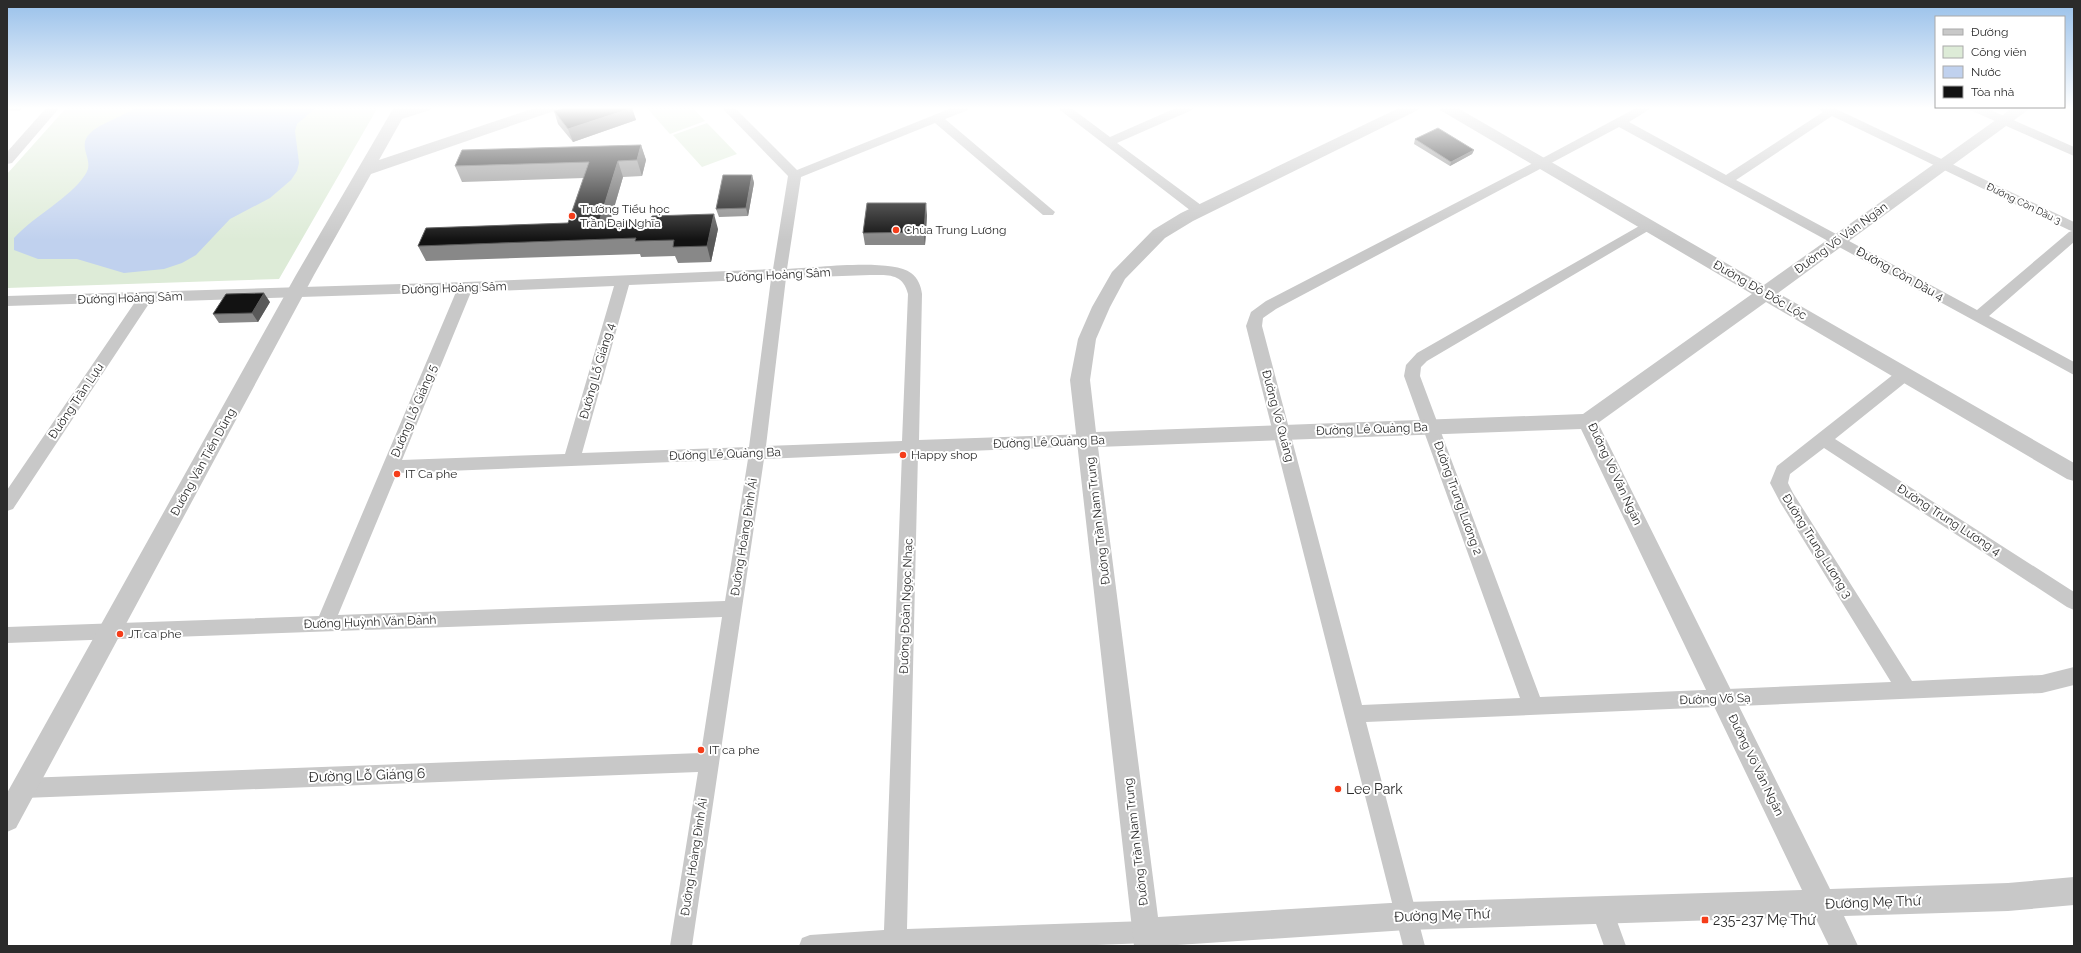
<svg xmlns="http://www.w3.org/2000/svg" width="2081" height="953" font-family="Raleway,sans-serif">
<rect width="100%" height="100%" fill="#fff"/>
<path fill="#ddebd7" d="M67,107H378L279,279L7,288V174Z
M646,107H692L705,121L670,134Z
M707,123L737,154L702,167L673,135Z"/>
<path fill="#c0d1ee" d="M136,107H317L297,124L295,131L299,163L297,171L291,180L270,198L230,219L196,255L182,263L164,269L124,273L77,259H38L14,250V238C34,216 70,198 85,175C95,161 79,150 87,137C95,124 124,117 136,107Z"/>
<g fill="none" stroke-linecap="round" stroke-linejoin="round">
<path fill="#c8c8c8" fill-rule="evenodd" d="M7,107H25L19,111H7Z
M47,107H60L12,163L7,164V152Z
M721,107H734L797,170L954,107H970L968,110L945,119L1055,212L1053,215H1043L935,123L801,177L787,269C814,268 891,258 911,273C918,278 921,286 922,294L919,440L1088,434L1094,436L1096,440L1094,444L1088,446L918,453L907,929L1147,921L1155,924L1158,932L1155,940L1147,943L1072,946H799L802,938L810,935L884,930L902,453L764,459L692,946H670L698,772L24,798L17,795L14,788L17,781L24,778L701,753L722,617L7,643V627L319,616L456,292L150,302L13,509L7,511V490L135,302L7,306V296L466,282L773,269L788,176ZM870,275C888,275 903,273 908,294L902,441L766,446L786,278ZM771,279L749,447L582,453L629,285ZM614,286L565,454L402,460L471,292ZM748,459L725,601L338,615L397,473Z
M1056,107H1070L1110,137L1178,107H1194L1192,110L1117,143L1205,208L1207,211L1205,214H1195Z
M1638,107H1653L1629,122L1726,175L1823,112L1817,107H1832L2074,222V242L1989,316L2074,362V375L1619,127L1276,309L1263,318L1262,326L1362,705L1520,698L1404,376L1406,365L1417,353L1648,221L1653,222L1655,225L1653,228L1427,361L1421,367L1420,376L1540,697L1891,682L1780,502L1770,483L1777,466L1899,370L1905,368L1911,370L1913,374L1911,378L1835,439L2074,592V610L2067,607L1824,448L1790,474L1788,483L1793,493L1912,681L2042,675L2074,667V685L2042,693L1366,722L1425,946H1403L1246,326L1251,312L1266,301L1537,161ZM1832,116L2069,230L2072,231L2069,232L1977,310L1736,180Z
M1968,107H1984L2074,147V156L1970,110Z
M1602,899L1610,902L1626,946H1604L1591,910L1594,902Z"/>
<path fill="#c8c8c8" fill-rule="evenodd" d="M394,107H433L430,110L402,119L379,160L538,107H560L557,110L371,174L314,275L16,828L7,832V793L296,275Z
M1401,107H1421L1418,110L1193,221L1165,238L1125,279L1110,307L1096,339L1090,380L1096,432L1583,414L1752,294L1440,110L1438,107H1456L1764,285L2014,107H2032L1778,293L2074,463V481L2067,479L1766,302L1598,423L1830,889L2008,883L2074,877V905L2008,911L1844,916L1858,946H1829L1815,917L1407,930L1162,946H1134L1070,380L1078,339L1092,307L1112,272L1153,230L1181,213ZM1581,429L1802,890L1407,902L1158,917L1098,447Z"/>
</g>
<path fill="#888" d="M632,108L636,120L573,142L558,124L554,111Z
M1415,139L1474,150L1472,154L1450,166L1414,144Z
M641,145L646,160L642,176L623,177L610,222L718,229L711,262L678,263L675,256L641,257L640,254L426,261L418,246L568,223L584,178L462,182L455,166Z
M752,175L754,183L748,216L719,217L716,209Z
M927,215L925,245H865L863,233Z
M270,302L258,322L219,323L213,314Z"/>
<path fill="#595959" d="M632,108L636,120L573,142L568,129Z
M641,145L646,160L642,176L637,160Z
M1474,150L1472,154L1450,166L1451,162Z
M618,161L623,177L605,238L599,222Z
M752,175L754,183L748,216L746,208Z
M926,203L927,215L925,245L924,232Z
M714,214L718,229L711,262L707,246Z
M264,293L270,302L258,322L252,313Z"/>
<path fill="#121212" stroke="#595959" d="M568,107H631L632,108L568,129L554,111Z
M1438,128L1474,150L1451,162L1415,139Z
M641,145L637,160L618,161L599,222L650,220L652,216L714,214L707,246L673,247L674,240L635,241L636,238L418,246L426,228L568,223L589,162L455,166L462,150Z
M723,175H752L746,208L716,209Z
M867,203H926L924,232L863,233Z
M264,293L252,313L213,314L226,294Z"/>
<linearGradient id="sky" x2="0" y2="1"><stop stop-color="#98c0ea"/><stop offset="0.45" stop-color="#fff"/><stop offset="1" stop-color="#fff" stop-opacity="0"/></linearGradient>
<rect width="2081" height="240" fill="url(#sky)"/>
<g fill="#f53d1a" stroke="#fff" stroke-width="1.5">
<circle cx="572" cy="216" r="4"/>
<circle cx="896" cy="230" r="4"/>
<circle cx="903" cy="455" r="4"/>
<circle cx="397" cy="474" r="4"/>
<circle cx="120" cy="634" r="4"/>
<circle cx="701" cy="750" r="4"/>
<circle cx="1338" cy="789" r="4"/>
<rect x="1701" y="916" width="8" height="8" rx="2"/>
</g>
<g text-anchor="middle" stroke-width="4" stroke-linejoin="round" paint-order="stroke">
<g font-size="10" fill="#2b2b2b" stroke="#fff">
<text transform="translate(2024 203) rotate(26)" y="4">Đường Cồn Dầu 3</text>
</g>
<g font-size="12" fill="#2b2b2b" stroke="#fff" text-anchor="start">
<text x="580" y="213">Trường Tiểu học<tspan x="580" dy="14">Trần Đại Nghĩa</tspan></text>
<text x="904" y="234">Chùa Trung Lương</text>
<text x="911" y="459">Happy shop</text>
<text x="405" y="478">IT Ca phe</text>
<text x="128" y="638">JT ca phe</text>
<text x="709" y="754">IT ca phe</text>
</g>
<g font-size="12" fill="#2b2b2b" stroke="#fff">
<text transform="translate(1841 238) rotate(-36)" y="4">Đường Võ Văn Ngân</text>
<text transform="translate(1900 274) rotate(29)" y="4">Đường Cồn Dầu 4</text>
<text transform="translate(778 275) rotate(-3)" y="4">Đường Hoàng Sâm</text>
<text transform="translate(454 288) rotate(-2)" y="4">Đường Hoàng Sâm</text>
<text transform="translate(1760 290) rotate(30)" y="4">Đường Đô Đốc Lộc</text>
<text transform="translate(130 298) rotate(-2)" y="4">Đường Hoàng Sâm</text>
<text transform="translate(597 371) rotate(-74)" y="4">Đường Lỗ Giáng 4</text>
<text transform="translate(76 401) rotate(-56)" y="4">Đường Trần Lựu</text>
<text transform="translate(414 411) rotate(-67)" y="4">Đường Lỗ Giáng 5</text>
<text transform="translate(1278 416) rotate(75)" y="4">Đường Võ Quảng</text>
<text transform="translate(1372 429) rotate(-2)" y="4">Đường Lê Quảng Ba</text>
<text transform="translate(1049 442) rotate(-2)" y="4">Đường Lê Quảng Ba</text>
<text transform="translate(725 454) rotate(-2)" y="4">Đường Lê Quảng Ba</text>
<text transform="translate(203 462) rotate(-61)" y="4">Đường Văn Tiến Dũng</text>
<text transform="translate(1615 474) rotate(65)" y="4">Đường Võ Văn Ngân</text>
<text transform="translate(1458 498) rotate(70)" y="4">Đường Trung Lương 2</text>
<text transform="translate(1949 520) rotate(33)" y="4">Đường Trung Lương 4</text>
<text transform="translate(1098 521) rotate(-97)" y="4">Đường Trần Nam Trung</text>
<text transform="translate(744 537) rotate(-81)" y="4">Đường Hoàng Đình Ái</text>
<text transform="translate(1817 546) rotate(58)" y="4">Đường Trung Lương 3</text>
<text transform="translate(906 606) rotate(-88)" y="4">Đường Đoàn Ngọc Nhạc</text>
<text transform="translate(370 622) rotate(-2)" y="4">Đường Huỳnh Văn Đảnh</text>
<text transform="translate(1715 699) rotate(-2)" y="4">Đường Võ Sạ</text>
<text transform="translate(1756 765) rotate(64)" y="4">Đường Võ Văn Ngân</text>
<text transform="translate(1136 842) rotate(-97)" y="4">Đường Trần Nam Trung</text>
<text transform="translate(694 857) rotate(-81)" y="4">Đường Hoàng Đình Ái</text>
</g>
<g font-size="14" fill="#2b2b2b" stroke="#fff">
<text transform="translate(367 775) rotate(-2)" y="5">Đường Lỗ Giáng 6</text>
<text transform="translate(1873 902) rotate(-2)" y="5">Đường Mẹ Thứ</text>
<text transform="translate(1442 915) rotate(-2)" y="5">Đường Mẹ Thứ</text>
</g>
<g font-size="14" fill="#2b2b2b" stroke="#fff" text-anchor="start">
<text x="1346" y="794">Lee Park</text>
<text x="1713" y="925">235-237 Mẹ Thứ</text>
</g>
</g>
<rect width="2081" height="953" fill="none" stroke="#2b2b2b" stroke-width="16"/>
<rect x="1935" y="16" width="130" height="92" fill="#ffffff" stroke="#aaaaaa"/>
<rect x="1943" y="29" width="20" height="6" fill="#c8c8c8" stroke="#aaaaaa"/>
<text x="1971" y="36" font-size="12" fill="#2b2b2b">Đường</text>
<rect x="1943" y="46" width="20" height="12" fill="#ddebd7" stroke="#aaaaaa"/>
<text x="1971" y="56" font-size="12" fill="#2b2b2b">Công viên</text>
<rect x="1943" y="66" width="20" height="12" fill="#c0d1ee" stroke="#aaaaaa"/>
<text x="1971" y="76" font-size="12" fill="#2b2b2b">Nước</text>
<rect x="1943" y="86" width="20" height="12" fill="#121212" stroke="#aaaaaa"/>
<text x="1971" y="96" font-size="12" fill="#2b2b2b">Tòa nhà</text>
</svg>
